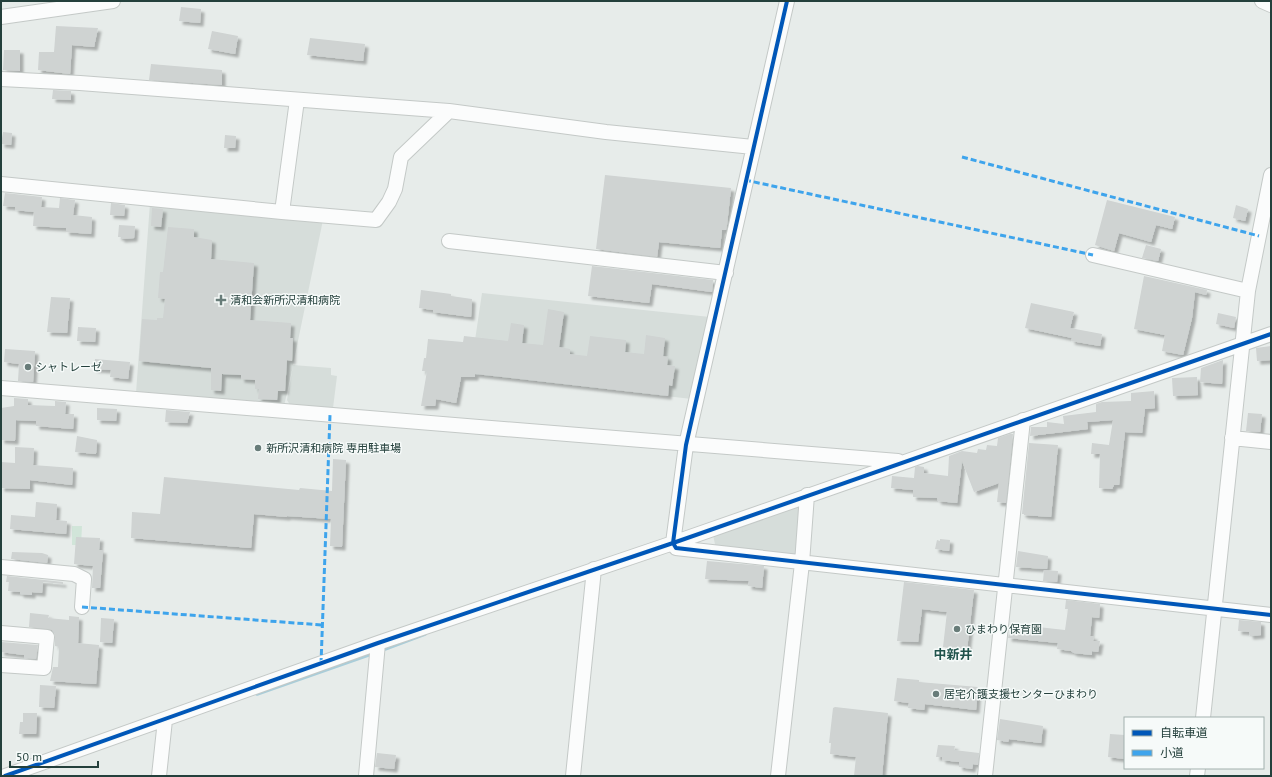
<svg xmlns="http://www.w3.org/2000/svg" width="1272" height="777" font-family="'PT Sans','Noto Sans JP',sans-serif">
<defs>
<filter id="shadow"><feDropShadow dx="3.5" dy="3.5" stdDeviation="1" flood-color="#0004"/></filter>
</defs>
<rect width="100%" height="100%" fill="#e7ecea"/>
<path fill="#d6ddda" d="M150,203L323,220L293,365L331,368V375L337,376L333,408L290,405L287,400L293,366L284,406L136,393Z
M482,293L710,317L692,399L470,374Z
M803,505L797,558L716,549L713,535Z"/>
<path fill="#d1e5d9" d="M72,526H82L81,545H72Z"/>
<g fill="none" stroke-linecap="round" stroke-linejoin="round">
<path stroke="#a9cdd9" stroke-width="3.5" d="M385,649L425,634
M257,694L374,653"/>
</g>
<path fill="#cfd3d2" filter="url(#shadow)" d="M181,7L201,9L200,23L179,21Z
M56,26L98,28L94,47L72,45L70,74L38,70L39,52H54Z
M212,31L238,36L235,54L208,49Z
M310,38L365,44L363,61L307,55Z
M4,50H20V71L3,70Z
M151,64L222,70V85L149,80Z
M53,90L71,91V100L52,99Z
M3,132L12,133L11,145L1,144Z
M225,135L236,136L235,148H224Z
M605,175L731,188L727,225L726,230H722L720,248L659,242L657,257L596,249Z
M5,193L42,197L41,207L59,208L60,198L75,200L73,215L92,217L91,234L66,232V228L33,226L34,212L15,210V207L3,206Z
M1107,200L1175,217L1172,229L1156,225L1151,242L1119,233L1114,251L1095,245Z
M111,203L125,205L124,216L110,215Z
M1236,205L1248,209L1245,221L1233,218Z
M152,208L163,209L161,227L151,226Z
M119,225L135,226L134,238L121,239V237H118Z
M168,227L194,229V237L212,240L211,259L254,263L250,320L291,323L290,338H293L292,361L287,360L285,391H278L277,400L258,399L259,389H255V380L241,379V375L222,374L221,391L211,390V368L139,361L142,319L157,320V318H163L165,299L158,298L160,272H163Z
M1146,245L1161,249L1158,261L1142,258Z
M592,266L713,280L712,292L652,284L649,303L588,296Z
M1144,276L1207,290L1206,295L1195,292L1192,318L1183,355L1162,351L1165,335L1134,329Z
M421,290L451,294V296L472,299L471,317L433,312V310L419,308Z
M51,297L70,298L67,333L47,332Z
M1031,303L1074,312L1070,328L1102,334L1100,346L1071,341L1072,338L1025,328Z
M548,309L564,312L559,347L570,349V354L587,356L590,336L626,340L625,352L644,354L646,335L665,338L663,356L668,357L667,365L675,366L672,386L669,385L668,396L475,374V377H461L456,403L436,399L435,406H421L427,371H422L424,358H426L428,339L463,342L464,336L508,341L511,323L524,325L522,343L543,345Z
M1218,313L1236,317L1234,328L1216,324Z
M78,327L96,328L95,342L77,341Z
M1271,346V360L1257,361L1256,348Z
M5,349L35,351L33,382L18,381L19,364L4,362Z
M95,359L130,362L128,379L110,377L111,370L94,369Z
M1223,360L1222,384L1200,382L1201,368Z
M1197,377L1198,395L1173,396L1172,378Z
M1154,391L1155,408L1145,409L1142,433L1125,432L1119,485H1114L1112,489L1099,488L1100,454H1091L1092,443L1109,445L1113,420L1087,422L1088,429L1030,436L1031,427H1047V422L1064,424L1063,416L1096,412V404L1102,402L1131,401V393Z
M14,398L28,399V405L55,406V401L66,402L65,414H74L73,429L36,426V421L16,420L15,441L1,440V408L14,406Z
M97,408L117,409L116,421L97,420Z
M166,410L190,412L187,423L165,422Z
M1248,413L1262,414L1260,432L1246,431Z
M1010,434H1013L1006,503L997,502L999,483L974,492L962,461L957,503L938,501L937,498L913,497V490L891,488L892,476L914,478L915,467L918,466L924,467V473L948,476L949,456L962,451L977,453L978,449L986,450L987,445L997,446L998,438Z
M77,436L97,440L96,454L75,452Z
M1029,443L1058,445L1051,517L1024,515V514H1022Z
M15,447L34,448L33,465L73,468L72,485L30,480V489L1,488V462L15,463Z
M333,459L346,460L342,547L330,546L331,519L287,516V517L254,514L251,548L131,538L132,512L160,514L164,477L299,490L300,488L332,491Z
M36,502L57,504L56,520L67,521L66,534L10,529L11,515L35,517Z
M76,537L100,538L99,550H103L100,588H92L93,566L74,564Z
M940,539L950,540L949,551L935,549L937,540L940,541Z
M1018,551L1048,556L1047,569L1016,567Z
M12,552L42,553L48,555L47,563L11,559Z
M707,561L764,566L762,588L748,586L749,581L705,579Z
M1044,570L1058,571L1057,582L1043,581Z
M7,576L63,582V584L43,582L42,593L32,592V595L20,594V592L8,591L9,582H6Z
M904,582L974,590L967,650L943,647L947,612L922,609L918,642L897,641Z
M1066,600L1100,604L1099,618L1092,617L1090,636H1094L1093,641H1100L1098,652L1092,651V655L1074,653L1071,651L1057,649L1058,643L1008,638L1011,624L1065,630L1068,609H1065Z
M30,613L49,615L48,618L69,620V616L79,617L78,643L99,645L96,684L50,681L53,667H58L59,647L55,646V634L52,630L29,627Z
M101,618L114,619L112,643L100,642Z
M1239,620L1261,622V635L1250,636L1249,632L1238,631Z
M1,642L38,645L36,659L24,658V655L16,654L1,652Z
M897,678L919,680V682L978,687L976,710L925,704L924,710L908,708L909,703L894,701Z
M40,685L56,686L54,708L39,707Z
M835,707L888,713L882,776H854L856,757L830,754L831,743H829L833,708Z
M23,713H37L36,734H19L20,722H23Z
M1000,719L1043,726L1041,743L1009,739L1008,742L997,740Z
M1110,734L1125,735V759L1108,757Z
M938,745L955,746L954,750L979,753L978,765L973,764L972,769L959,767V762L942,760V757H936Z
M377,753L396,755L394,769L375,767Z"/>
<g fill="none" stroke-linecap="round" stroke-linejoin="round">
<g stroke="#c4c9c7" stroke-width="16">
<path id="minor" d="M787,1L686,445L673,543L676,548L1271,615
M1262,1L1271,5
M1,17L113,1
M1,79L80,83L449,111L606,132L753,147
M1,184L282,212L297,100
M282,212L376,220L389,202L395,189L401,157L449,111
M449,241L726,273
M1093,255L1248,291
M1,388L898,461
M1232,438L1271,442
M1,567L74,574L84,579L82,607
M1,633L47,637L44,668L1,665
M1203,718L1248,291L1271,175
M5,776L378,643L673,543L1271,334
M159,776L165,720
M366,776L378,643
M573,776L594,569
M778,776L802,563L807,495
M985,776L1023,420
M1197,776L1198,768"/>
</g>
<use href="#minor" stroke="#fbfcfc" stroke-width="14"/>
<path stroke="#3ea4ec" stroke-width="3" stroke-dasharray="6 3" stroke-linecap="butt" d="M962,157L1259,236
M745,180L1093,255
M82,607L322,625
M321,664L330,415"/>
<g stroke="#f6faf9" stroke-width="6">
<path id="cycleway" d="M787,1L686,445L673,543L676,548L1271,615
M5,776L378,643L673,543L1271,334"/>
</g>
<use href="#cycleway" stroke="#0057b8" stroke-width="4"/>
</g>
<g fill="#687c79" stroke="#f6faf9" stroke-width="1.5">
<path d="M219 294h4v4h4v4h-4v4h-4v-4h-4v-4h4z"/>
<circle cx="28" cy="367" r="4"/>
<circle cx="258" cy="448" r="4"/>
<circle cx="957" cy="629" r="4"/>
<circle cx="936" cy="694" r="4"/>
</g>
<g text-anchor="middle" stroke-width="3" stroke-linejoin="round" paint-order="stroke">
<g font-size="11" fill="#24403c" stroke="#f6faf9" text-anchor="start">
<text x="230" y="304">清和会新所沢清和病院</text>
<text x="36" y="371">シャトレーゼ</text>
<text x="266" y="452">新所沢清和病院 専用駐車場</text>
<text x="965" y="633">ひまわり保育園</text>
<text x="944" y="698">居宅介護支援センターひまわり</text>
</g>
<g font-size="13" font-weight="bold" fill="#20534c" stroke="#f6faf9">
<text x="953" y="659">中新井</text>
</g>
</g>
<rect width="1272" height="777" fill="none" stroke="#24403c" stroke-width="4"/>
<rect x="1124" y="717" width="140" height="52" fill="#f6faf9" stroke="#a2b0ad"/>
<rect x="1132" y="730" width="20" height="6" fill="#0057b8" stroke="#a2b0ad"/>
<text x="1160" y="737" font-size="12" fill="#24403c">自転車道</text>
<rect x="1132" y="750" width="20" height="6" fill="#3ea4ec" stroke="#a2b0ad"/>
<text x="1160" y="757" font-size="12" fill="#24403c">小道</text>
<path d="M10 761v6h88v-6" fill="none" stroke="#24403c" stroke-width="2"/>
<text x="16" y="761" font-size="12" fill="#24403c" stroke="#f6faf9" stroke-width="3" paint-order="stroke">50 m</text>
</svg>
